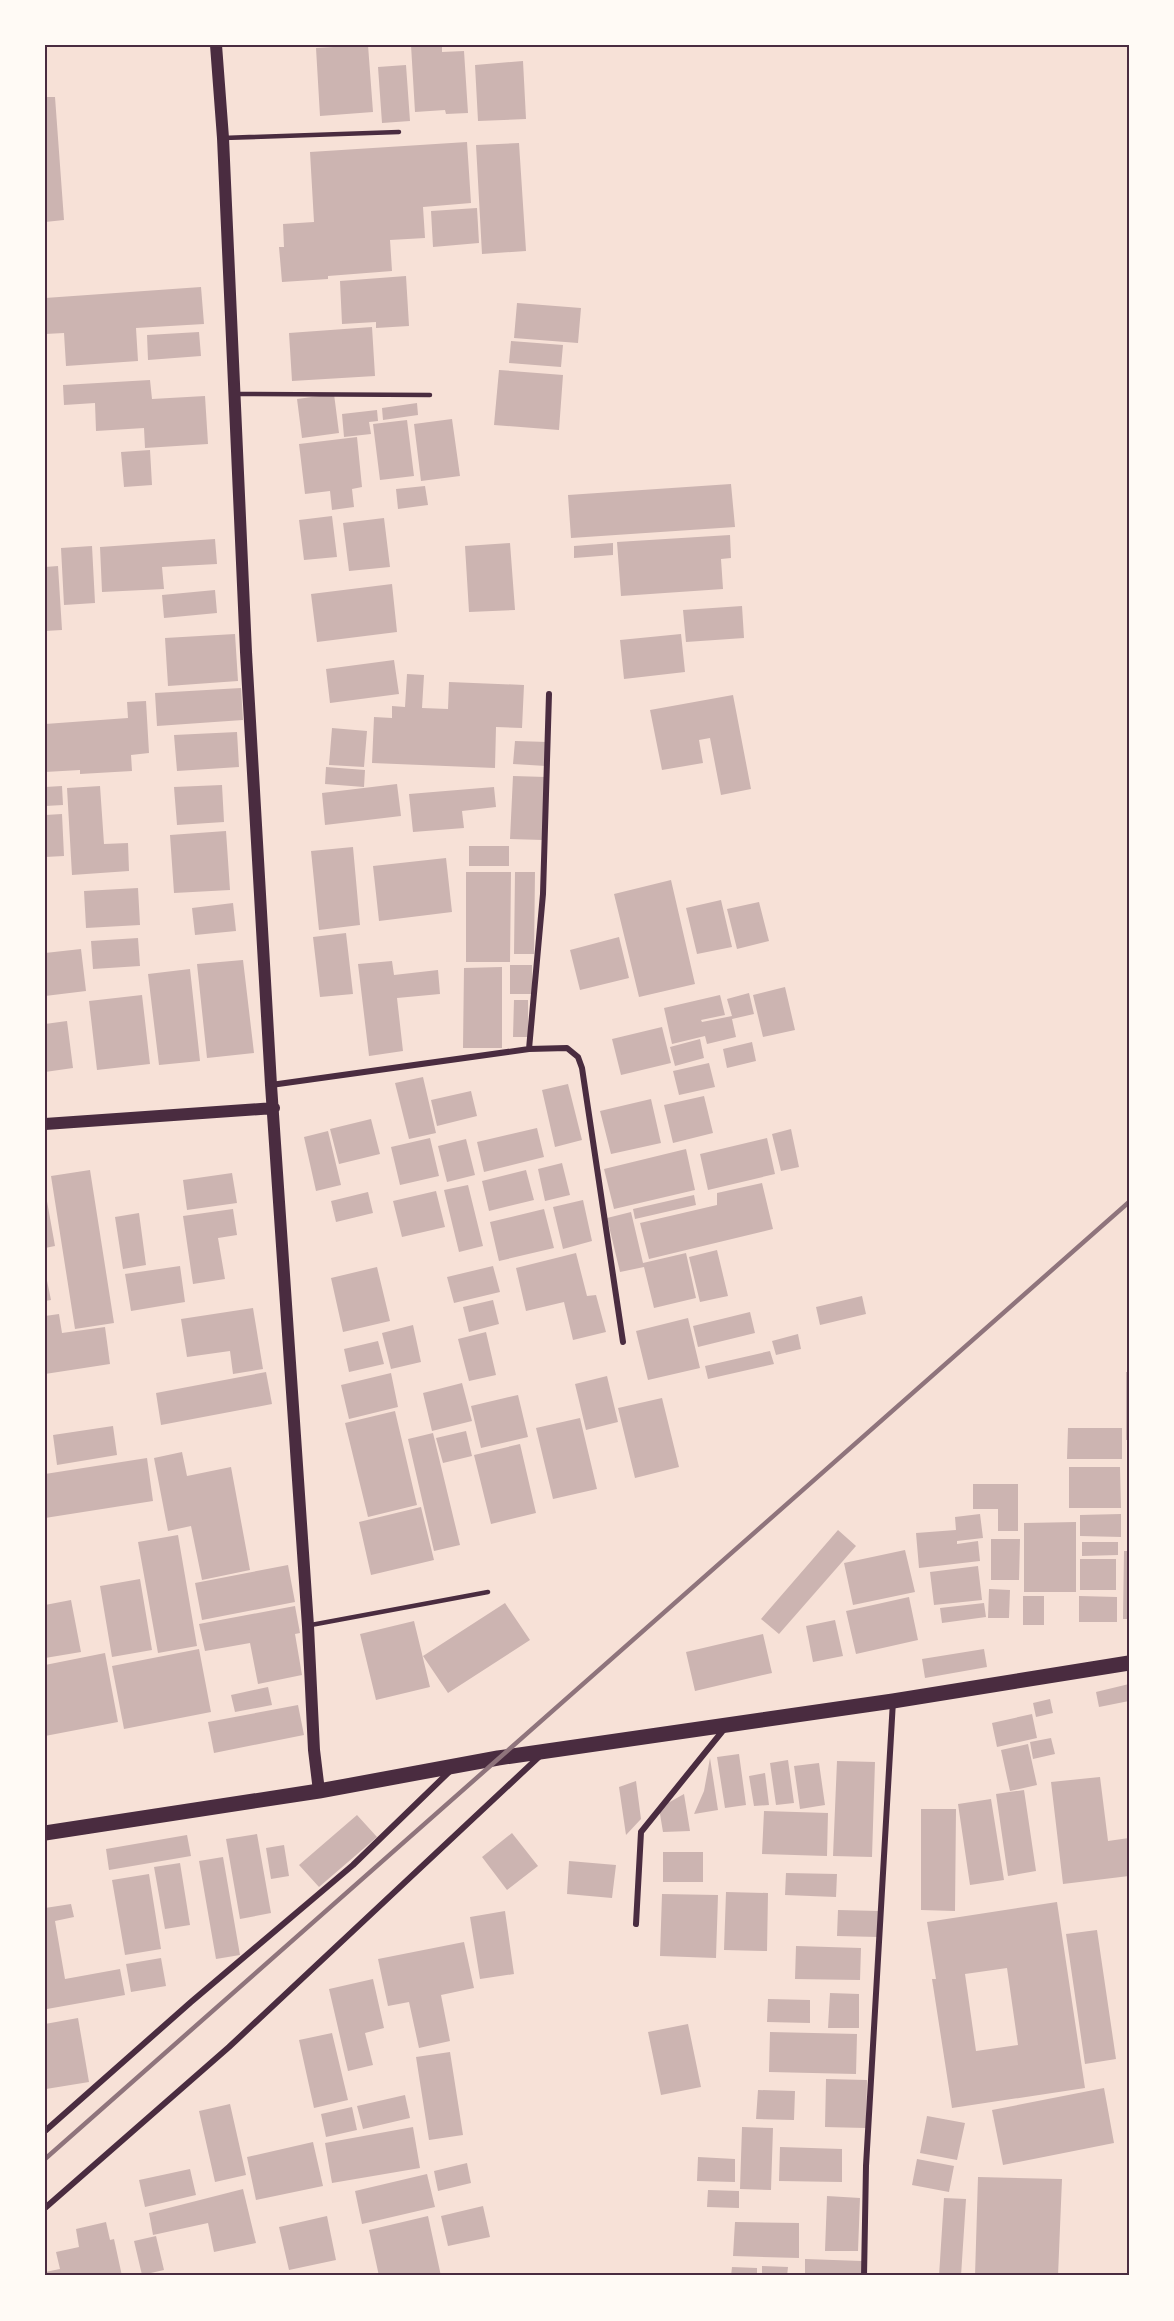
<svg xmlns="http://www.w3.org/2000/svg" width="1174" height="2321" font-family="'IBM Plex Sans',sans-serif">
<rect width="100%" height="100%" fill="#f7e1d7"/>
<path fill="#ccb4b1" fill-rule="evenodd" d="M368,45L373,112L320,116L316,48Z
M411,45H442V52L464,51L468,113L446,114L445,110L415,112Z
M523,61L526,119L478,121L475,65Z
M406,65L410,121L382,123L378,67Z
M45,97H55L64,220L45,222Z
M467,142L471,203L423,207L425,238L390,240L392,271L328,276V279L282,282L279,247H284L283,224L314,222L310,152Z
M519,143L526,251L482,254L476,145Z
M477,208L479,243L433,247L431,211Z
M406,276L409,326L376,328V322L342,324L340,281Z
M201,287L204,324L136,328L138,361L66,366L64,333L45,334V298Z
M517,303L581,308L578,343L514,338Z
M372,327L375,376L292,381L289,333Z
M199,332L201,356L148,360L147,335Z
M511,341L563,345L561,367L509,363Z
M499,370L563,375L559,430L494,425Z
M150,380L152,399L205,396L208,444L145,448L144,428L96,431L95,403L64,405L63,385Z
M334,394L339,433L302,438L297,399Z
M417,403L418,415L383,420L382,408Z
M377,410L378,421L369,422L371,434L344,437L342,414Z
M452,419L460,476L421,481L414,424Z
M407,420L414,476L380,480L373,424Z
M357,437L362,487L352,489L354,507L332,510L330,491L305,494L299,444Z
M150,450L152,485L124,487L121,452Z
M731,484L735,527L571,538L568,495Z
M425,486L428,505L398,509L396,489Z
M332,516L337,557L304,560L299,520Z
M384,518L390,567L349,571L343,523Z
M730,535L731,558L721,559L723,589L621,596L617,542Z
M215,539L217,564L162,567L164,589L102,592L100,547Z
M510,543L515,610L469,612L465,546Z
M613,543V555L574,558V546Z
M92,546L95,603L64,605L61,548Z
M58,566L62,630L45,631V567Z
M392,584L397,632L317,642L311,594Z
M215,590L217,613L164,618L162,595Z
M742,606L744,638L686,642L683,610Z
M235,634L238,681L168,686L165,638Z
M681,634L685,672L624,679L620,640Z
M394,660L399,694L330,703L326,669Z
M407,674L424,675L422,708L448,709L449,682L524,685L522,728L496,727L495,768L372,763L374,717L392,718V706L405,707Z
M241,688L243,720L157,726L155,693Z
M733,695L751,789L721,795L710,738L699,740L703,763L662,770L650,710Z
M146,701L149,753L131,755L132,771L80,774V770L45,772V724L128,718L127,702Z
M332,728L367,731L364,767L329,765Z
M237,732L239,767L177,771L174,735Z
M515,741L548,742L546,766L513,764Z
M326,767L365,770L364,787L325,784Z
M513,776L546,777L543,840L510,839Z
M397,784L401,816L325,825L322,793Z
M222,785L224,822L177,825L174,787Z
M62,786L63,805L45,806V787Z
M100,786L104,844L128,843L129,871L72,875L67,788Z
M494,787L496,807L462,811L464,828L413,832L409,794Z
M62,814L64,856L45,857V815Z
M226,831L230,890L174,893L170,835Z
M469,846H509V866H469Z
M353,847L360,925L319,930L311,851Z
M446,858L452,912L379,921L373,866Z
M466,872H511L510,962H466Z
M515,872H535L534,954H514Z
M671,880L695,984L639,997L614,894Z
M138,888L140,925L86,928L84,891Z
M721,900L732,947L697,954L686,908Z
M759,902L769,941L737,949L727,909Z
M233,903L236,931L195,935L192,908Z
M346,933L353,994L320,997L313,937Z
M619,937L629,978L580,990L570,950Z
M138,938L140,966L93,969L91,941Z
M81,949L86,991L45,996V953Z
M243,960L254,1053L207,1058L197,964Z
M392,961L394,975L438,970L440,994L397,998L403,1051L369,1056L358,964Z
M510,965H532V994H510Z
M502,967V1048H463L464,968Z
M190,969L200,1061L159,1065L148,974Z
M785,987L795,1030L763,1037L753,995Z
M749,993L754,1014L732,1019L736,1037L707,1044L705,1036L672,1044L664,1008L720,995L725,1015L701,1020L702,1022L732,1016L727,999Z
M142,995L150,1064L97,1070L89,1001Z
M514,1000H528V1037H513Z
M67,1021L73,1068L45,1072V1024Z
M662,1027L671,1063L621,1075L612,1039Z
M700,1039L704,1058L675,1066L670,1047Z
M752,1042L756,1061L727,1068L723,1049Z
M709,1063L715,1087L679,1095L673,1071Z
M423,1077L436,1133L409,1139L395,1083Z
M568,1084L582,1140L555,1147L542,1090Z
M471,1091L477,1116L437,1126L431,1100Z
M704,1096L713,1133L673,1143L664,1105Z
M651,1099L661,1143L611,1154L600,1111Z
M371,1119L380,1154L339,1164L330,1129Z
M537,1128L544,1157L484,1172L477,1142Z
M791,1129L799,1167L781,1171L772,1134Z
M328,1131L341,1185L316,1191L304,1137Z
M430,1138L439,1176L400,1185L391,1147Z
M767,1138L775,1174L708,1190L700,1154Z
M466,1139L475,1175L447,1182L438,1146Z
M686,1149L695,1190L614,1209L604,1169Z
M562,1163L570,1195L545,1201L538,1169Z
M90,1170L114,1323L75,1329L51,1176Z
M526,1170L534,1200L489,1211L482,1181Z
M232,1173L237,1203L187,1210L183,1180Z
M762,1183L773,1229L649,1259L640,1223L717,1205V1193Z
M468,1185L483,1246L459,1252L444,1190Z
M45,1190L55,1246L45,1248Z
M436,1191L445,1227L402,1237L393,1201Z
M368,1192L373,1213L336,1222L331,1201Z
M694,1195L696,1205L635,1219L633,1209Z
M583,1200L592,1241L563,1249L553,1207Z
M233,1209L237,1235L218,1238L225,1279L193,1284L183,1216Z
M544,1209L554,1248L499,1261L490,1222Z
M631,1212L643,1263L686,1253L696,1298L654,1308L644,1267L620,1272L607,1218Z
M139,1213L146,1265L123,1269L115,1217Z
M717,1250L728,1296L700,1302L689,1257Z
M576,1253L587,1296L596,1295L606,1332L573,1340L564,1302L526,1311L516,1268Z
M180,1266L185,1302L131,1311L125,1274Z
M493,1266L500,1292L454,1303L447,1277Z
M377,1267L390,1321L343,1332L331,1278Z
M45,1271L51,1300L45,1301Z
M862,1296L866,1314L820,1325L816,1307Z
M493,1300L499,1324L469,1332L463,1307Z
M253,1308L263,1369L233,1374L230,1351L187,1357L181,1319Z
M750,1312L755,1333L698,1347L693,1326Z
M59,1314L62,1333L105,1327L110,1364L45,1374V1316Z
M688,1318L700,1368L648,1380L636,1331Z
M413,1325L421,1362L391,1369L382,1333Z
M486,1332L496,1375L469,1381L458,1339Z
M798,1334L801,1349L776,1355L772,1341Z
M378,1341L384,1364L349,1372L344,1349Z
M770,1351L774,1364L708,1379L705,1366Z
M266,1372L272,1404L161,1425L156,1393Z
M1126,1372H1129V1440H1126Z
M391,1373L398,1407L349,1419L341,1385Z
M607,1376L618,1422L586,1430L575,1384Z
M462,1383L472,1421L432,1431L423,1393Z
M518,1395L528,1437L481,1448L471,1406Z
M662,1398L679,1467L635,1478L618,1408Z
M395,1411L417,1505L368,1517L345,1423Z
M580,1418L597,1489L553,1499L536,1428Z
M113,1426L117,1455L57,1465L53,1435Z
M1068,1428H1122V1459H1067Z
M466,1431L472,1456L443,1463L436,1438Z
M433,1433L460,1545L434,1551L408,1439Z
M520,1444L536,1513L491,1524L474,1455Z
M182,1452L187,1476L231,1467L250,1570L202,1580L191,1526L168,1531L154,1458Z
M147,1458L153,1501L45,1518V1474Z
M1069,1467H1120L1121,1508H1069Z
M973,1484H1018V1531H998V1509H973Z
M421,1507L434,1560L371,1575L359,1522Z
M980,1514L983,1538L957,1541V1544L978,1541L980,1561L919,1568L916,1533L956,1530L955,1517Z
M1121,1514V1537L1080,1536V1515Z
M1076,1522V1592H1024V1523Z
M838,1530L856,1546L779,1634L761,1619Z
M178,1535L197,1646L158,1653L138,1542Z
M991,1539H1020L1019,1580H991Z
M1082,1542H1118V1555L1082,1556Z
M905,1550L915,1592L853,1605L844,1563Z
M1124,1551H1129V1619H1123Z
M1080,1559H1116V1590H1080Z
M288,1565L295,1602L202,1620L195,1583Z
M978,1566L982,1600L934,1605L930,1572Z
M140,1579L152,1650L112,1657L100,1586Z
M989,1589L1010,1590L1009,1618H988Z
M1023,1596H1044V1625H1023Z
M1079,1596L1117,1597V1622H1079Z
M909,1597L918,1640L856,1654L846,1611Z
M71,1600L81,1652L45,1658V1605Z
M505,1603L530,1640L448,1693L423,1656Z
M984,1603L986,1617L942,1623L940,1608Z
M295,1606L300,1633L295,1634L302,1675L258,1684L250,1643L205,1651L199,1624Z
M835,1620L843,1656L813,1662L806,1626Z
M414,1621L430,1687L376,1700L360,1634Z
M763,1634L772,1673L695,1691L686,1652Z
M199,1649L211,1712L124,1729L112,1666Z
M984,1649L987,1667L925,1678L922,1659Z
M105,1653L118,1722L45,1736V1665Z
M1129,1684V1701L1099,1707L1096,1692Z
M268,1687L272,1705L235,1712L231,1695Z
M1050,1699L1053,1713L1036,1717L1033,1703Z
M298,1705L304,1735L214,1753L208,1722Z
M1032,1714L1037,1738L997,1747L992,1723Z
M1051,1738L1055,1754L1033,1759L1030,1742Z
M1028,1744L1037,1785L1010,1791L1001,1750Z
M739,1754L746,1805L725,1808L717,1757Z
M710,1758L718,1810L694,1814L704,1791Z
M788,1760L794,1803L776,1805L770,1763Z
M837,1761L875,1762L872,1857L833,1856Z
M819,1763L825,1805L800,1809L794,1766Z
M765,1773L769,1805L754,1806L749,1776Z
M1100,1777L1108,1841L1129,1838V1876L1063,1884L1051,1782Z
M636,1781L641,1819L626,1835L619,1787Z
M1024,1790L1036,1871L1008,1876L996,1794Z
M684,1794L690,1831L663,1832L659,1808Z
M991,1799L1004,1880L970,1885L958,1804Z
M921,1809H956L955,1911L921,1910Z
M764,1811L828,1813L827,1856L762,1854Z
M357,1815L377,1837L319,1887L299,1865Z
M512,1833L538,1866L507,1890L482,1857Z
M257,1834L271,1913L240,1919L226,1839Z
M187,1835L191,1856L109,1870L106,1849Z
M284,1845L289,1876L271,1879L266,1848Z
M663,1852H703V1882H663Z
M223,1857L240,1955L216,1959L199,1861Z
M569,1861L616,1865L612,1898L567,1894Z
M180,1863L190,1925L165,1929L154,1867Z
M786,1873L837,1874L836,1897L785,1895Z
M149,1874L161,1949L125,1955L112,1880Z
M726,1892L768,1893L767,1951L724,1950Z
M662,1894L718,1895L716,1958L660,1956Z
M1057,1902L1085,2088L952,2108L932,1979H936L927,1922ZM1007,1968L1018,2045L976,2051L965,1974Z
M71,1904L74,1917L55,1921L65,1979L120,1969L125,1995L47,2009L45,1908Z
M838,1910L879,1911L878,1937L837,1936Z
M505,1911L514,1974L480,1979L470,1917Z
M1097,1930L1116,2059L1085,2064L1066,1934Z
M464,1942L474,1988L441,1995L450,2041L419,2048L409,2002L388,2006L378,1959Z
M796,1946L861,1948L860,1980L795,1979Z
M161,1958L166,1986L131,1992L126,1964Z
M373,1979L384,2028L365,2033L373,2065L348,2071L329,1989Z
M830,1993L859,1994V2028H828Z
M768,1999L810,2000V2023L767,2022Z
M78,2018L89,2082L46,2089L45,2024Z
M688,2024L701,2087L661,2095L648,2032Z
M770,2032L857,2034L856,2074L769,2072Z
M332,2033L348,2100L314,2108L299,2040Z
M450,2052L463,2135L429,2140L416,2057Z
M826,2079L867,2080L866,2128L825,2127Z
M1104,2088L1114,2143L1003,2165L992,2110Z
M758,2090L795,2091L794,2120L756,2119Z
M405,2095L410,2118L363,2129L357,2106Z
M230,2104L246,2175L215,2182L199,2111Z
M352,2107L357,2130L326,2137L321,2114Z
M927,2116L965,2123L957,2160L920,2153Z
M413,2127L420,2168L332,2183L325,2143Z
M742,2127L773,2128L771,2190L740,2189Z
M313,2142L323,2186L256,2200L247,2157Z
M780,2147L842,2149V2182L779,2181Z
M698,2157L735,2159V2182L697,2181Z
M917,2159L954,2166L949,2192L912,2185Z
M467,2163L471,2183L438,2191L434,2171Z
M190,2169L196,2195L145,2207L139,2180Z
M427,2174L435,2207L362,2224L355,2191Z
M978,2177L1062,2179L1058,2276H975Z
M243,2189L256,2243L214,2252L208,2223L153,2235L149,2213Z
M708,2190L739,2191V2208L707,2207Z
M827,2196L860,2198L858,2251H825Z
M944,2198L966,2199L961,2276H939Z
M483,2206L490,2237L448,2246L441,2216Z
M327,2216L336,2260L289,2270L279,2227Z
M428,2216L441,2276H379L369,2230Z
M106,2222L110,2240L114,2239L122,2276H45V2272L60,2269L56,2252L79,2247L76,2229Z
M735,2222L799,2223V2258L733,2256Z
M156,2236L164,2270L142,2275L134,2241Z
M805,2259L862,2261L861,2276H805Z
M762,2266L788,2267L787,2276H762Z
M732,2267L757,2268V2276H731Z"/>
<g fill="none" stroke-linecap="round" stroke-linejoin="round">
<path stroke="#4a2c40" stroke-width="4.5" d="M223,138L399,132
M237,394L430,395
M311,1625L488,1592"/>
<path stroke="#4a2c40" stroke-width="6" d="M529,1049L543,894L549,694
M271,1085L529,1049L567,1048L578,1057L582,1068L623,1342
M636,1924L641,1832L725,1728
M45,2131L191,2002L353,1865L450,1771
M45,2208L229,2047L542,1754
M864,2276L866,2166L893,1701"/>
<path stroke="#4a2c40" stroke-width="12" d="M216,45L223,138L246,652L271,1085L308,1626L314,1750L319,1791
M45,1124L274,1108"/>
<path stroke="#4a2c40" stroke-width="15" d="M45,1833L319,1791L498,1758L893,1701L1129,1663"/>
<path stroke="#8f747c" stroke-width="4.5" d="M45,2159L1129,1202"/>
</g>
<rect width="1174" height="2321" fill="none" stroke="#fffaf5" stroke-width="93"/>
<rect x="46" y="46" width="1082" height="2228" fill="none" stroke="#4a2c40" stroke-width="2"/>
</svg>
